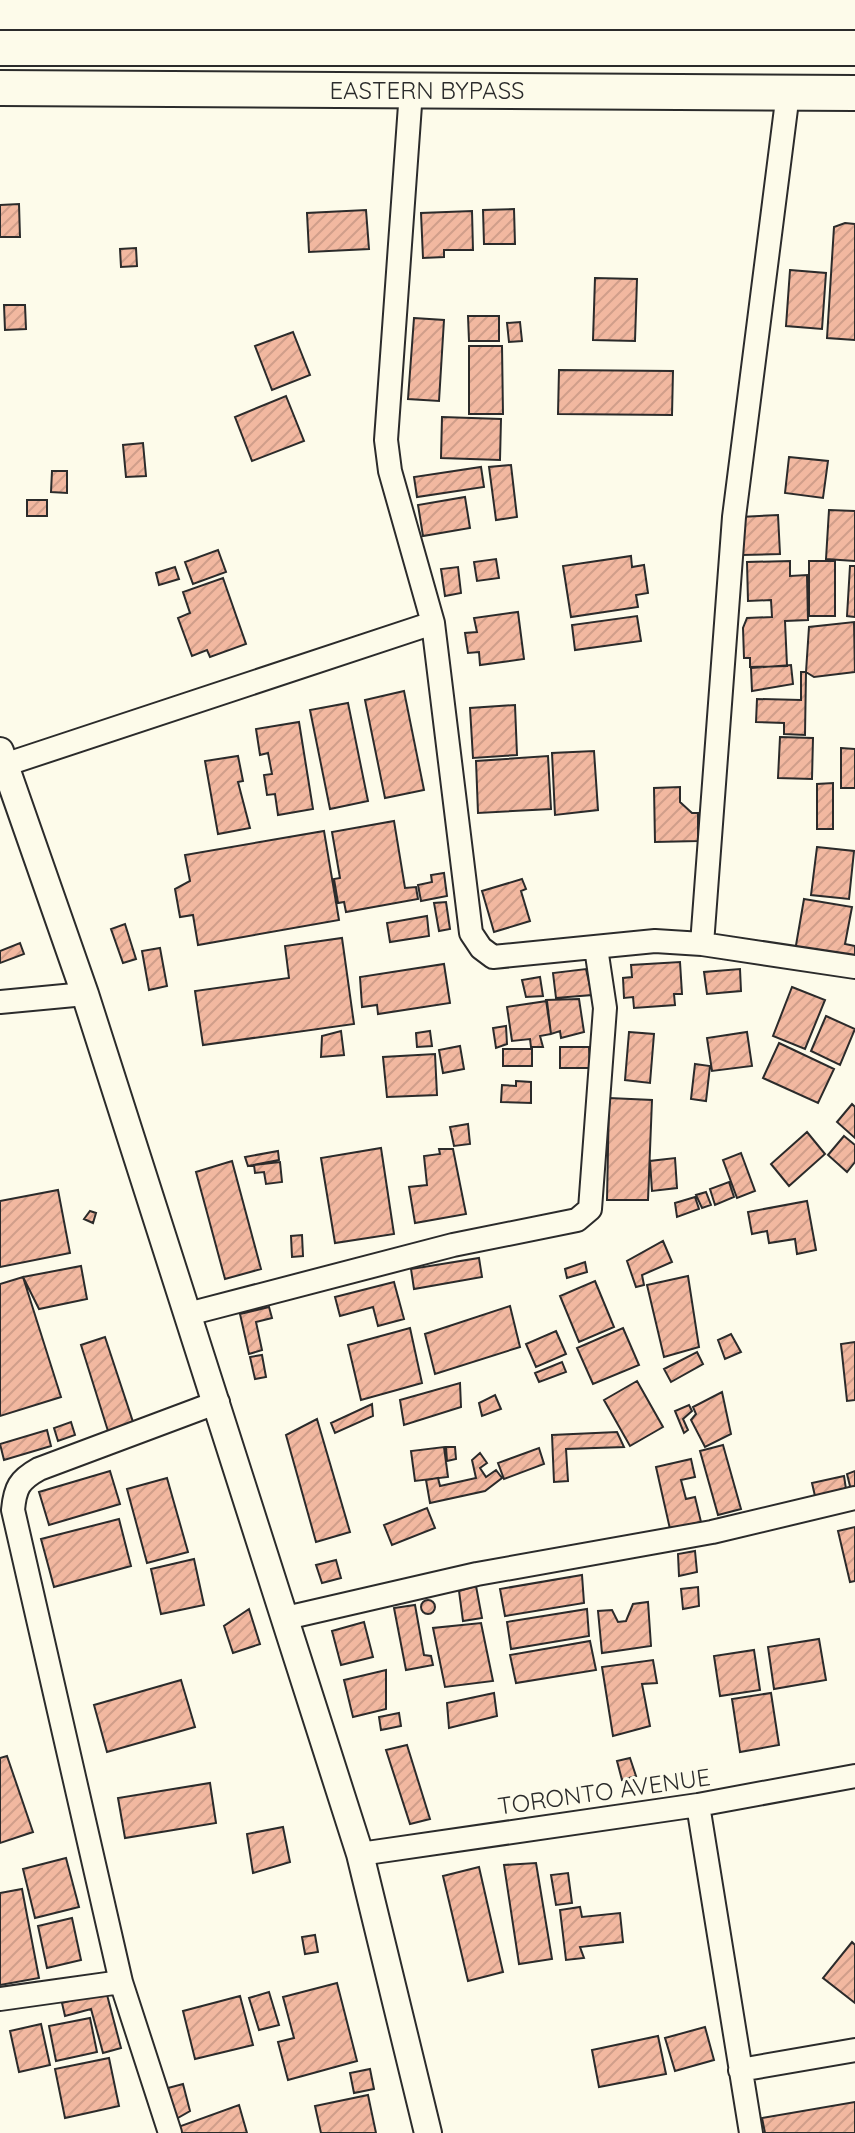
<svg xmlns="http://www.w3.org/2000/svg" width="855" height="2133" font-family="Quicksand,sans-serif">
<defs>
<pattern id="building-hatch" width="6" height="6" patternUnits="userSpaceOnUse" patternTransform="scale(2)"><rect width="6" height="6" fill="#f2b8a0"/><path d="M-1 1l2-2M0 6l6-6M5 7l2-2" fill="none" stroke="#d09e8a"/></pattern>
</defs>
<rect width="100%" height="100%" fill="#fdfbea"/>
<path fill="url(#building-hatch)" stroke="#2b2b2b" stroke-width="2" d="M19,204L20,237H0V205Z
M514,209L515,244H484L483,210Z
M366,210L369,249L309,252L307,213Z
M472,211L473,250H444V257L423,258L421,213Z
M845,223L855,224V340L827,338L834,227Z
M136,248L137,266L121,267L120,249Z
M790,270L826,273L822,329L786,326Z
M595,278L637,279L635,341L593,340Z
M4,305H25L26,329L5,330Z
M468,316H499V341H469Z
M414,318L444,320L439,401L408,399Z
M520,322L522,341L509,342L507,323Z
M293,332L310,375L272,390L255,346Z
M469,346H502L503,414H469Z
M559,370L673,371L672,415L558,414Z
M286,396L304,441L252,461L235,417Z
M442,417L501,419L500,460L441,458Z
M143,443L146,476L126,477L123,445Z
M789,457L828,461L823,498L785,493Z
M511,465L517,517L496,520L489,467Z
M481,467L484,487L417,497L414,477Z
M52,471H67V493L51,492Z
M465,497L470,528L423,536L418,505Z
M27,500H47V516H27Z
M829,510L855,511V561L826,559Z
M778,515L780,554L742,555L740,517Z
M218,550L226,572L193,584L185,562Z
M631,556L632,567L644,565L648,593L636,595L638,607L571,617L563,566Z
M496,559L499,578L477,581L474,562Z
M790,561V576L807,575L808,620L785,621L787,666L750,667V658H744L743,628L747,618L772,617L771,600L748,601L747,562Z
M809,561H835V616H809Z
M850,566H855V617L847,616Z
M175,567L179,579L159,585L156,573Z
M458,567L461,593L445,596L441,569Z
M223,578L246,644L210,657L207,650L192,656L178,618L190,613L183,592Z
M518,612L524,659L480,665L479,652L468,653L465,633L477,632L474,618Z
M637,616L641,641L575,650L572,625Z
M854,622L855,672L814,677L806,672L809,627Z
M791,665L793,684L752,691L751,668Z
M801,672H806L805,735L784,734V723L756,722L757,699L801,700Z
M404,691L424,790L385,798L365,700Z
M348,703L368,801L330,809L310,710Z
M515,705L517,755L473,758L470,708Z
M299,722L313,809L278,815L275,794L267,795L264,775L272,774L268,753L260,755L256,729Z
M780,737L813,738L812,779L778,778Z
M841,748L855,749V788H841Z
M594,751L598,810L555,815L552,753Z
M238,756L243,781L238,782L250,828L218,834L205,761Z
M548,756L551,809L478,813L476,761Z
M833,783V829H817V784Z
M680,787V802L692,813H698V841L655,842L654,788Z
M394,821L405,888L416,887L418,899L346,912L344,902L338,903L334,879L340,878L332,832Z
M324,831L339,920L198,945L193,915L180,917L175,889L190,881L185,855Z
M817,847L854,851L849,899L811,895Z
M444,873L447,896L421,901L418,885L432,882L431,875Z
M522,879L526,889L521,891L530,921L494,932L482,891Z
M804,899L852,907L845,944L855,946V961L795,951Z
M446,902L450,929L439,931L434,903Z
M427,916L429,936L390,942L387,923Z
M125,924L136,959L123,963L111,929Z
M342,938L354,1024L203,1045L195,991L289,978L285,946Z
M20,943L24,954L0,963V951Z
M160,948L167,986L149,990L142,951Z
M680,962L682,994H674L675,1005L634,1008L633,997L624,998L623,978L632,977L631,965Z
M444,964L450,1003L378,1014L377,1005L362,1007L360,977Z
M586,969L592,995L556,998L553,973Z
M740,969L741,991L707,994L704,972Z
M540,977L543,996L526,997L522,980Z
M792,987L825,1000L805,1049L773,1036Z
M579,999L584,1032L561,1038L560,1031L551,1034L546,1000Z
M547,1001L551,1034L540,1036L543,1047H531L530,1039L512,1041L507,1007Z
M826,1016L855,1029L840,1065L811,1051Z
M506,1026L507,1044L496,1048L493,1028Z
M341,1031L344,1055L321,1057L322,1036Z
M430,1031L432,1046L417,1047L416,1033Z
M629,1032L654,1034L650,1083L625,1080Z
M747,1032L752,1066L712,1071L707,1038Z
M779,1043L834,1069L818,1103L763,1078Z
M460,1046L464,1069L443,1073L439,1050Z
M560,1047H589L590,1068H560Z
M503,1049H532V1066H503Z
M435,1054L437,1095L387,1097L383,1057Z
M695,1064L710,1066L706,1101L691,1099Z
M516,1081L531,1082V1103L501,1102L502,1085L516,1086Z
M609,1098L652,1100L648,1200H607Z
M852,1104L855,1107V1138L837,1122Z
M468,1124L470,1144L454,1146L450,1127Z
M807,1132L825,1154L789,1186L771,1164Z
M844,1136L855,1145V1162L847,1172L828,1155Z
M381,1148L394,1234L335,1243L321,1158Z
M439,1149H453L466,1214L415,1223L409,1187L427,1185L424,1156L440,1154Z
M278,1151L279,1160L248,1166L245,1157Z
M741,1153L755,1191L737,1198L723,1160Z
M675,1158L677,1188L652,1191L650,1161Z
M232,1161L261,1269L225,1279L196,1172Z
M280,1162L282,1182L266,1184L264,1172L255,1173L254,1165Z
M729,1182L734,1197L715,1205L710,1189Z
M58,1190L70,1253L0,1267V1201Z
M706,1192L711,1205L702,1208L696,1195Z
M695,1197L699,1209L677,1217L675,1203Z
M807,1201L816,1250L797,1254L795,1239L769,1243L767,1231L752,1234L748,1212Z
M90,1211L96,1213L93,1223L84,1219Z
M302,1235L303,1256L292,1257L291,1236Z
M663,1241L672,1262L642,1275L644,1285L636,1287L627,1261Z
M479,1258L482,1277L414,1289L411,1269Z
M585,1262L587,1272L567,1278L565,1269Z
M81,1266L87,1299L39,1309L23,1277Z
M688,1276L699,1347L664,1357L647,1285Z
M23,1277L61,1397L0,1416V1284Z
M595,1281L614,1327L579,1342L560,1296Z
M394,1282L404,1319L378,1326L373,1307L340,1316L335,1297Z
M510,1306L520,1347L435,1374L425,1334Z
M269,1307L272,1318L256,1322L262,1350L249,1354L240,1314Z
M410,1328L422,1383L361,1400L348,1345Z
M623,1328L639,1365L593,1384L577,1348Z
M556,1331L566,1354L536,1367L526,1344Z
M731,1334L741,1352L725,1359L718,1340Z
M105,1337L133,1422L108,1431L81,1345Z
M855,1342V1400L847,1401L841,1344Z
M697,1352L703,1364L671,1382L664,1369Z
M262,1355L266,1377L255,1379L250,1357Z
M562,1362L566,1372L539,1382L535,1373Z
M637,1381L663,1427L630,1446L604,1400Z
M460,1383L461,1407L404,1425L400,1400Z
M722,1392L731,1434L705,1447L691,1420L696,1414L693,1407Z
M495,1395L501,1409L482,1416L479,1403Z
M372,1404L373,1416L335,1433L331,1423Z
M689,1405L692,1411L683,1419L688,1430L684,1433L675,1411Z
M317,1419L350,1532L316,1542L286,1435Z
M71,1422L75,1435L58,1441L54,1428Z
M47,1430L51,1446L4,1460L0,1444Z
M617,1432L624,1447L566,1449L568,1481L554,1482L552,1435Z
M723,1445L741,1509L718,1515L700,1451Z
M444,1447L448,1477L415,1481L411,1451Z
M446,1447H455L456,1459L447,1461Z
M539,1448L544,1464L504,1479L498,1463Z
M480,1453L487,1463L480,1468L486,1477L496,1470L502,1478L485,1491L430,1503L426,1480L438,1478L440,1486L476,1478L472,1460Z
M691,1459L695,1477L681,1480L686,1499L695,1497L701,1522L670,1529L656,1467Z
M110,1471L120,1504L49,1525L39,1492Z
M855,1471V1489L851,1490L847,1474Z
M844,1476L846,1489L815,1496L812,1483Z
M167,1478L188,1552L147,1563L127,1489Z
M427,1508L435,1528L392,1545L384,1525Z
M119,1519L131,1566L54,1587L41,1539Z
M855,1527V1581L850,1582L838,1531Z
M695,1551L697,1572L679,1576L678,1554Z
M194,1559L204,1605L161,1614L151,1569Z
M336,1560L341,1578L322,1583L316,1565Z
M582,1575L584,1603L505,1616L500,1589Z
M476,1586L482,1618L463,1621L459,1591Z
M698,1587L699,1606L683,1609L681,1589Z
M421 1607a7 7 0 1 1 14 0a7 7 0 1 1-14 0Z
M648,1602L651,1646L602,1653L598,1611L612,1610L618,1622L626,1621L633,1604Z
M415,1605L424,1655L431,1656L433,1665L406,1670L394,1608Z
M249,1609L260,1644L233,1653L224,1626Z
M587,1609L589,1636L511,1649L507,1622Z
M364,1622L373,1657L341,1665L332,1631Z
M481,1623L493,1681L445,1687L433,1628Z
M819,1639L826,1680L774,1689L768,1647Z
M590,1641L596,1670L516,1683L510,1655Z
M754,1650L760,1690L720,1696L714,1656Z
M653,1660L657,1683L642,1684L650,1726L613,1736L602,1667Z
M386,1670V1709L353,1717L344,1680Z
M181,1680L195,1727L107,1752L94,1705Z
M494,1693L497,1716L449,1728L447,1703Z
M771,1693L779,1745L740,1752L732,1699Z
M399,1713L401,1726L381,1730L379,1717Z
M407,1745L430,1819L410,1824L386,1750Z
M7,1756L33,1832L0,1843V1758Z
M630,1758L636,1776L622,1780L617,1761Z
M210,1783L216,1823L125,1838L118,1798Z
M283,1827L290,1862L253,1873L247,1834Z
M66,1858L79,1907L35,1918L23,1869Z
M536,1863L552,1959L519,1964L504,1865Z
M479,1867L503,1972L468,1981L443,1876Z
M568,1873L572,1903L556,1905L551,1875Z
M22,1889L39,1978L0,1985V1893Z
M580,1907L582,1917L620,1913L623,1942L580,1947L584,1958L566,1960L560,1910Z
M72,1918L81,1960L47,1968L38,1926Z
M315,1935L318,1952L305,1954L302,1937Z
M852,1942L855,1945V2003L823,1978Z
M337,1983L357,2061L288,2080L278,2042L294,2038L283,1997Z
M106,1991L121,2048L103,2053L91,2009L65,2016L62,2003Z
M269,1992L279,2025L259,2030L249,1998Z
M240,1996L253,2045L195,2059L183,2011Z
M90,2018L97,2052L56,2061L49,2026Z
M41,2024L50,2065L19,2072L10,2031Z
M705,2027L714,2060L675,2071L665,2038Z
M658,2036L666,2074L599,2087L592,2050Z
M109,2058L119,2106L65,2118L55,2069Z
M370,2069L374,2089L354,2093L350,2073Z
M183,2084L190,2111L176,2119L168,2088Z
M368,2095L376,2133H321L315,2106Z
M855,2102V2133H765L762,2118Z
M239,2105L247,2133H180L178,2127Z"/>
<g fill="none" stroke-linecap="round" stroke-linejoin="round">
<g stroke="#2b2b2b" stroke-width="26">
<path id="minor" d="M411,91L386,440L390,471L433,623L471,933L481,948L493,957L655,941L702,944L855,967
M4,765L433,623
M702,944L734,517L788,93
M0,1002L85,994
M188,1314L453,1245L577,1220L590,1209L605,1008L596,948
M286,1618L477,1574L712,1532L855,1498
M698,1805L751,2133
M360,1854L698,1805L855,1776
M0,1999L121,1982
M740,2070L855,2050
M170,2133L121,1982L13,1510C15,1488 19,1480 39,1469L218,1402"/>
</g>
<g stroke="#2b2b2b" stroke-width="30">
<path id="tertiary" d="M0,751L85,994L360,1854L428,2133"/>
</g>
<g stroke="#2b2b2b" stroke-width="38">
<path id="primary" d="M0,48H855
M0,88L855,93"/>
</g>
<use href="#minor" stroke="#fdfbea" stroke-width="22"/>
<use href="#tertiary" stroke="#fdfbea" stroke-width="26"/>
<use href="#primary" stroke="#fdfbea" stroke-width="34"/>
</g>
<g text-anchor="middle" stroke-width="6" stroke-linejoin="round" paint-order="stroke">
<g font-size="24" fill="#2b2b2b" stroke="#fdfbea">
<text x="427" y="99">EASTERN BYPASS</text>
<text transform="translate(604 1792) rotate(-8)" y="8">TORONTO AVENUE</text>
</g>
</g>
</svg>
